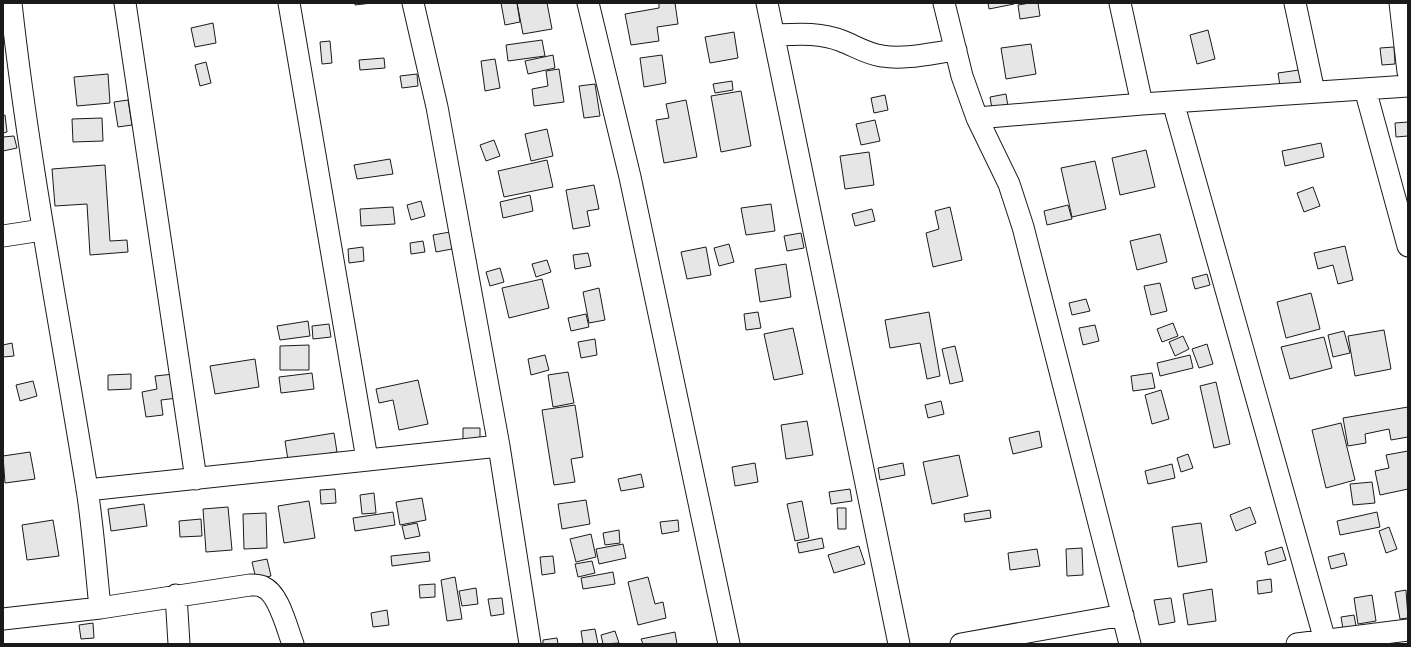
<svg xmlns="http://www.w3.org/2000/svg" width="1411" height="647" font-family="Helvetica,sans-serif">
<rect width="100%" height="100%" fill="#fff"/>
<path fill="#e6e6e6" stroke="#1a1a1a" d="M355,3H372L355,5Z
M501,3H517L520,22L505,25Z
M517,3H547L552,29L523,34Z
M659,3H675L678,24L657,27L659,41L631,45L625,14L659,8Z
M988,3H1014V4L989,9Z
M1030,3H1038L1040,16L1020,19L1018,5Z
M213,23L216,43L195,47L191,28Z
M1208,30L1215,59L1197,64L1190,35Z
M734,32L738,58L710,63L705,37Z
M542,40L545,56L508,61L506,45Z
M330,41L332,63L322,64L320,42Z
M1031,44L1036,74L1006,79L1001,48Z
M1394,47L1395,64L1382,65L1380,48Z
M553,55L555,68L528,74L525,61Z
M662,55L666,83L644,87L640,58Z
M384,58L385,68L360,70L359,60Z
M495,59L500,88L485,91L481,61Z
M206,62L211,83L200,86L195,65Z
M559,69L564,102L534,106L532,89L548,86L546,71Z
M1299,70L1301,83L1280,86L1278,73Z
M108,74L110,103L77,106L74,77Z
M417,74L418,86L402,88L400,76Z
M732,81L733,90L715,93L713,84Z
M595,84L600,116L584,118L579,86Z
M741,91L751,146L721,152L711,96Z
M1006,94L1008,107L992,109L990,97Z
M885,95L888,110L874,113L871,98Z
M128,100L132,125L118,127L114,102Z
M686,100L697,157L664,163L656,120L669,118L666,104Z
M5,115L7,132L3,133V116Z
M102,118L103,141L73,142L72,119Z
M875,120L880,141L861,145L856,124Z
M1408,122V136L1396,137L1395,123Z
M547,129L553,156L531,161L525,134Z
M14,136L17,148L3,151V137Z
M494,140L500,156L486,161L480,145Z
M1321,143L1324,157L1285,166L1282,151Z
M1146,150L1155,187L1120,195L1112,158Z
M869,152L874,185L845,189L840,156Z
M390,159L393,174L357,179L354,165Z
M547,160L553,187L504,197L498,171Z
M1095,161L1106,209L1072,217L1061,168Z
M105,165L110,241L127,240L128,252L90,255L87,204L55,206L52,169Z
M594,185L599,209L587,211L590,226L573,229L566,190Z
M1313,187L1320,206L1304,212L1297,193Z
M530,195L533,211L503,218L500,202Z
M421,201L425,216L411,220L407,205Z
M771,204L775,231L746,235L741,208Z
M1068,205L1072,219L1047,225L1044,211Z
M393,207L395,224L361,226L360,209Z
M950,207L962,260L933,267L926,233L939,229L935,211Z
M872,209L875,221L855,226L852,214Z
M450,232L452,249L436,252L433,235Z
M801,233L804,248L787,251L784,236Z
M1160,234L1167,262L1137,270L1130,241Z
M423,241L425,252L411,254L410,243Z
M729,244L734,262L719,266L714,248Z
M1345,246L1353,280L1338,284L1333,265L1318,269L1314,253Z
M363,247L364,261L349,263L348,249Z
M706,247L711,275L687,279L681,252Z
M588,253L591,266L575,269L573,255Z
M547,260L551,272L536,277L532,264Z
M786,264L791,297L760,302L755,269Z
M500,268L504,282L490,286L486,272Z
M1207,274L1210,285L1195,289L1192,278Z
M542,279L549,308L509,318L502,288Z
M1160,283L1167,311L1151,315L1144,286Z
M599,288L605,320L589,323L583,292Z
M1311,293L1320,329L1286,338L1277,302Z
M1086,299L1090,311L1072,315L1069,303Z
M758,312L761,328L746,330L744,314Z
M929,312L940,376L927,379L920,343L890,348L885,320Z
M586,314L589,327L571,331L568,318Z
M308,321L310,336L280,340L277,326Z
M1173,323L1178,336L1162,342L1157,329Z
M329,324L331,337L313,339L312,326Z
M1095,325L1099,341L1083,345L1079,328Z
M793,328L803,374L774,380L764,334Z
M1384,330L1391,369L1355,376L1348,336Z
M1344,331L1350,353L1333,357L1328,335Z
M1183,336L1189,349L1175,356L1169,342Z
M1324,337L1332,368L1290,379L1281,347Z
M595,339L597,355L581,358L578,342Z
M12,343L14,356L3,357V345Z
M1207,344L1213,364L1199,368L1192,349Z
M309,345V370H280V346Z
M955,346L963,381L950,384L942,349Z
M545,355L549,370L531,375L528,359Z
M1190,355L1193,368L1160,376L1157,363Z
M255,359L259,387L215,394L210,366Z
M568,372L574,403L553,407L548,375Z
M312,373L314,389L281,393L279,377Z
M1152,373L1155,388L1133,391L1131,376Z
M131,374V389L108,390V375Z
M174,374L178,398L161,400L163,415L146,417L142,392L157,389L155,376Z
M418,380L428,424L399,430L393,400L379,403L376,389Z
M33,381L37,396L20,401L16,385Z
M1216,382L1230,444L1214,448L1200,386Z
M1161,390L1169,419L1152,424L1145,395Z
M941,401L944,414L928,418L925,405Z
M575,405L583,457L571,459L575,482L554,485L542,410Z
M1408,407V437L1391,440L1389,429L1365,434L1366,443L1348,446L1343,418Z
M807,421L813,455L786,459L781,425Z
M1341,423L1355,480L1326,488L1312,430Z
M463,428H480V442L463,443Z
M1039,431L1042,447L1013,454L1009,438Z
M334,433L337,452L288,460L285,441Z
M1408,451V489L1380,495L1375,471L1389,468L1386,455Z
M30,452L35,479L5,483L3,456Z
M1188,454L1193,468L1181,472L1177,458Z
M959,455L968,496L932,504L923,462Z
M755,463L758,482L735,486L732,467Z
M903,463L905,475L880,480L878,468Z
M1172,464L1175,478L1148,484L1145,471Z
M641,474L644,487L621,491L618,479Z
M1372,482L1375,503L1353,505L1350,484Z
M335,489L336,503L321,504L320,490Z
M850,489L852,501L831,504L829,492Z
M374,493L376,513L362,514L360,495Z
M422,498L426,520L400,525L396,502Z
M586,500L590,524L562,529L558,504Z
M309,501L315,538L284,543L278,506Z
M802,501L809,538L795,541L787,504Z
M144,504L147,526L111,531L108,509Z
M228,507L232,550L206,552L203,509Z
M1250,507L1256,523L1236,531L1230,515Z
M837,508H846V529H838Z
M990,510L991,518L965,522L964,514Z
M393,512L395,525L355,531L353,518Z
M1377,512L1380,527L1340,535L1337,521Z
M266,513L267,548L244,549L243,514Z
M201,519L202,536L180,537L179,521Z
M53,520L59,556L27,560L22,525Z
M678,520L679,531L662,534L660,522Z
M417,523L420,536L405,539L402,526Z
M1201,523L1207,562L1178,567L1172,527Z
M1389,527L1397,549L1386,553L1379,531Z
M619,530L620,543L605,545L603,533Z
M591,534L596,557L576,562L570,539Z
M822,538L824,548L799,553L797,543Z
M623,544L626,558L599,564L596,549Z
M859,546L865,564L834,573L828,555Z
M1282,547L1286,560L1268,565L1265,552Z
M1082,548L1083,575L1067,576L1066,549Z
M1037,549L1040,566L1010,570L1008,553Z
M429,552L430,561L392,566L391,556Z
M1344,553L1347,565L1331,569L1328,557Z
M553,556L555,573L542,575L540,557Z
M267,559L271,576L256,579L252,562Z
M592,561L595,573L578,577L575,564Z
M613,572L615,584L583,589L581,578Z
M455,577L462,619L447,621L441,580Z
M648,577L655,604L663,602L666,618L638,625L628,582Z
M1271,579L1272,592L1258,594L1257,581Z
M435,584V597L420,598L419,585Z
M476,588L478,604L462,606L459,591Z
M1212,589L1216,621L1188,625L1183,594Z
M1406,590L1408,618L1400,619L1395,592Z
M1372,595L1376,621L1358,624L1354,598Z
M502,598L504,614L491,616L488,599Z
M1171,598L1175,622L1159,625L1154,600Z
M387,610L389,625L373,627L371,613Z
M1354,615L1356,626L1343,629L1341,617Z
M93,623L94,638L81,639L79,625Z
M595,629L598,644H583L581,631Z
M615,631L619,643L603,644L601,635Z
M675,632L677,644H643L641,639Z
M557,638L558,644H543V640Z"/>
<g fill="none" stroke-linecap="round" stroke-linejoin="round">
<g stroke="#1a1a1a" stroke-width="23">
<path id="minor" d="M11,3C29,166 61,327 87,489C93,528 96,568 100,608
M125,3L196,479
M289,3L367,459
M413,3L437,107L499,446L530,644
M588,3L630,177L729,644
M767,3L899,644
M944,3L962,76L977,118L1009,184L1023,227L1130,644
M1120,3L1142,104
M1295,3L1314,92
M1400,3L1408,72
M774,35C797,34 820,32 842,41C855,46 867,54 882,56C905,60 932,53 956,50
M1365,89L1408,246
M1173,102L1326,644
M977,118L1142,104L1408,86
M3,236L42,230
M87,490L499,446
M176,595L179,644
M3,619L100,608L250,585C254,585 260,585 263,587C279,593 287,629 293,644
M961,644L1123,615
M1297,644L1408,630"/>
</g>
<use href="#minor" stroke="#fff" stroke-width="21"/>
</g>
<rect width="1411" height="647" fill="none" stroke="#1a1a1a" stroke-width="8"/>
</svg>
